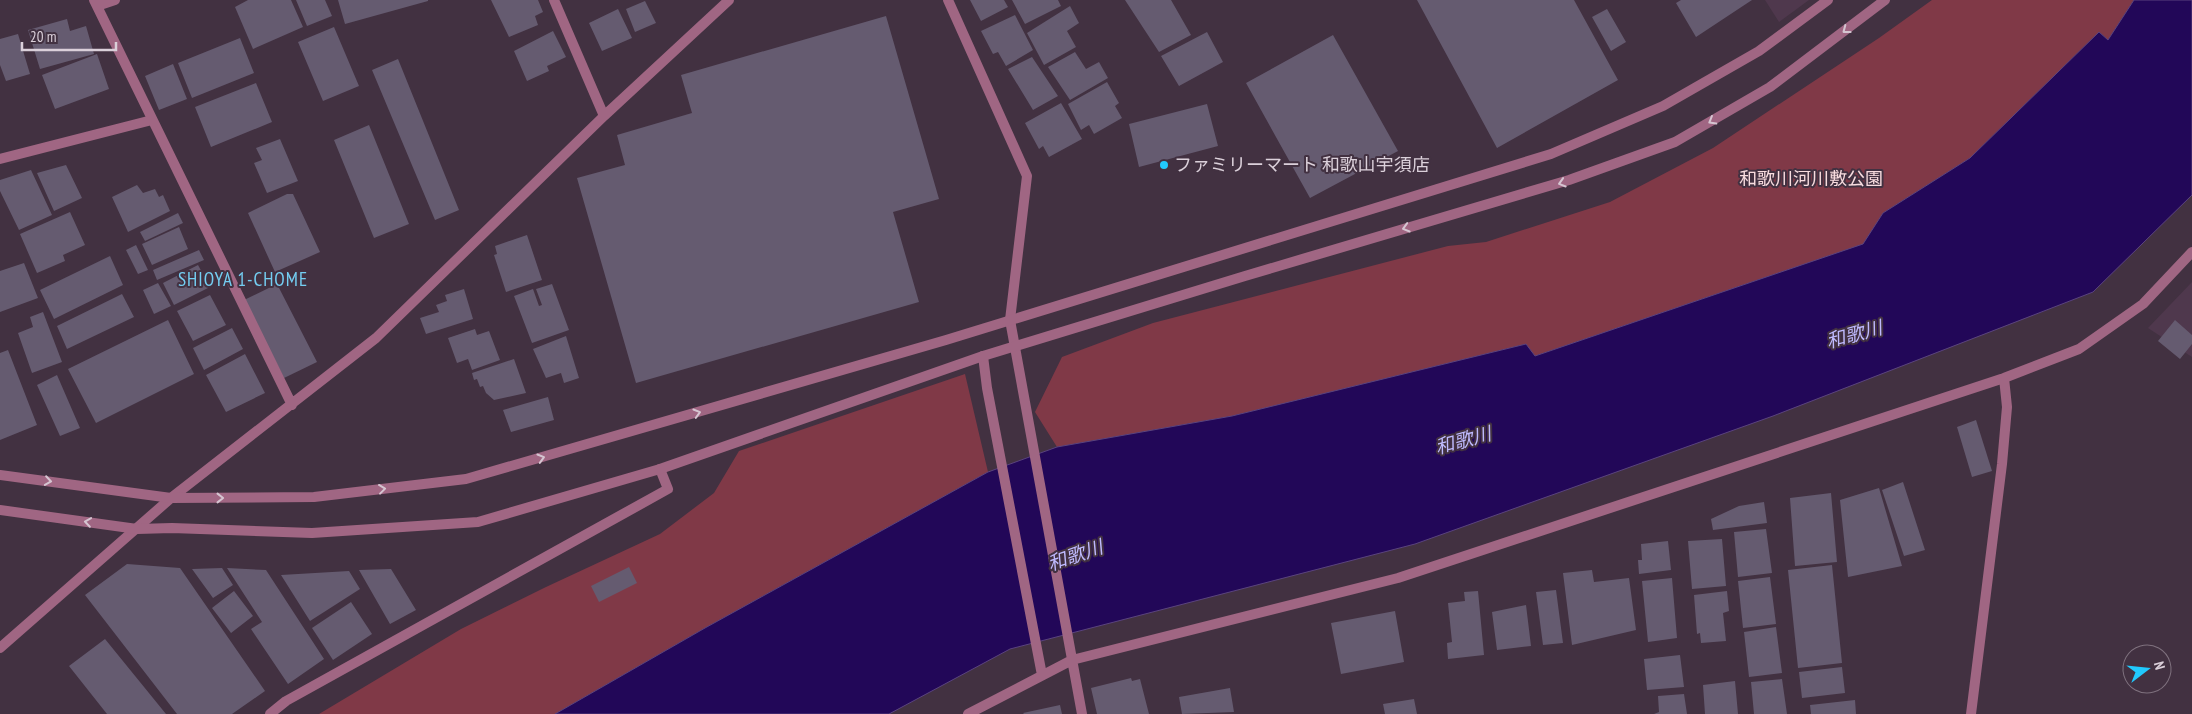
<svg xmlns="http://www.w3.org/2000/svg" width="2192" height="714" font-family="'PT Sans Narrow','Noto Sans JP',sans-serif">
<rect width="100%" height="100%" fill="#423141"/>
<path fill="#4f384d" d="M1765,0H1809L1779,22Z
M2192,282V357L2148,328Z"/>
<path fill="#803947" d="M1932,0H2134L2108,40L2099,32L1970,158L1883,213L1864,244L1535,356L1526,344L1232,416L1057,447L1035,412L1062,357L1153,323L1448,246L1486,242L1610,202L1713,148L1879,38Z
M965,374L988,472L705,628L555,714H319L461,629L546,587L660,534L714,493L739,451Z"/>
<path fill="#220758" stroke="#5a437f" d="M2134,0H2192V195L2093,292L1773,416L1415,544L1010,649L889,714H555L705,628L988,472L1057,447L1232,416L1526,344L1535,356L1863,244L1883,213L1970,158L2099,32L2108,40Z"/>
<path fill="#655b70" d="M248,0H291L303,27L253,49L235,7Z
M296,0H325L332,16L307,26Z
M338,0H428V1L345,24Z
M491,0H538L543,12L535,16L538,25L509,37Z
M970,0H1004L1008,7L981,21Z
M1012,0H1058L1061,6L1025,24Z
M1125,0H1171L1191,35L1159,52Z
M1417,0H1574L1618,80L1497,148Z
M1681,0H1752L1696,37L1676,3Z
M645,1L656,23L635,32L626,9Z
M1070,6L1079,23L1067,31L1076,47L1044,65L1027,33Z
M618,9L632,38L602,51L589,23Z
M1607,9L1626,42L1611,51L1592,17Z
M1015,15L1033,50L1006,66L998,52L993,54L981,31Z
M886,16L939,199L893,212L919,302L636,383L577,178L625,165L617,135L692,113L681,75Z
M67,19L70,31L86,26L94,54L40,69L28,30Z
M334,27L359,86L323,101L298,42Z
M553,31L566,57L547,66L549,71L527,81L514,51Z
M1207,32L1223,62L1179,86L1161,56Z
M18,34L30,74L6,81L0,65V39Z
M1333,35L1398,151L1310,198L1246,83Z
M240,38L254,73L192,98L178,63Z
M1075,52L1086,69L1099,62L1108,78L1070,100L1048,67Z
M97,54L109,89L55,109L42,75Z
M1032,57L1058,96L1033,110L1008,69Z
M398,59L459,210L435,220L372,70Z
M173,64L187,99L159,110L145,76Z
M1107,82L1119,103L1115,106L1122,118L1094,134L1089,125L1081,130L1068,104Z
M256,83L272,122L211,147L195,107Z
M1061,103L1082,139L1049,157L1043,146L1039,149L1025,123Z
M1207,104L1218,146L1139,167L1129,124Z
M369,125L409,224L374,238L334,140Z
M280,139L298,181L267,193L254,163L262,160L256,148Z
M66,165L82,198L54,211L37,173Z
M31,170L52,215L19,230L0,191V180Z
M137,185L143,193L155,189L159,197L163,195L170,211L128,232L112,197Z
M287,194H293L320,252L275,272L248,213Z
M70,212L85,245L63,255L65,261L37,273L20,234Z
M178,213L183,223L145,241L140,232Z
M179,227L188,249L152,265L142,244Z
M527,235L542,280L506,292L494,255L497,254L495,246Z
M136,245L148,270L138,274L126,250Z
M199,250L204,260L157,280L153,270Z
M110,256L123,285L54,319L40,290Z
M24,263L38,298L0,312V271Z
M198,265L210,287L174,305L163,283Z
M158,283L171,306L154,314L143,290Z
M277,284L317,362L284,378L244,300Z
M552,284L569,330L532,343L514,296L533,289L539,306L542,305L536,289Z
M464,289L473,319L426,334L420,318L439,312L436,305L447,301L445,295Z
M122,294L134,317L67,349L57,326Z
M210,295L226,325L193,341L177,311Z
M43,312L62,362L32,373L18,333L33,327L30,317Z
M168,320L194,374L96,423L68,369Z
M2175,320L2192,335V344L2180,359L2158,341Z
M232,328L243,349L204,370L193,348Z
M475,329L477,335L489,331L500,360L472,370L468,359L457,363L448,338Z
M566,336L579,378L564,383L561,373L546,378L533,349Z
M8,350L37,425L0,440V353Z
M245,354L265,393L226,412L206,375Z
M514,359L526,393L494,400L486,393L483,386L480,387L477,379L474,380L472,373Z
M57,375L80,428L60,436L37,385Z
M548,397L554,420L511,432L503,410Z
M1976,420L1992,471L1972,477L1957,427Z
M1903,482L1925,550L1904,556L1882,490Z
M1879,488L1902,566L1848,577L1840,500Z
M1831,493L1837,562L1795,566L1790,498Z
M1764,502L1767,523L1713,530L1711,519L1739,506Z
M1766,529L1772,573L1738,577L1734,532Z
M1722,539L1726,586L1692,589L1688,541Z
M1668,541L1671,570L1639,574L1638,560H1642L1641,544Z
M127,564L180,568L265,691L232,714H177L85,595Z
M1832,565L1842,663L1798,668L1788,570Z
M629,567L637,583L599,602L591,586Z
M222,568L233,585L213,598L192,569Z
M227,568L266,570L324,659L288,684L251,629L262,622Z
M391,569L416,610L390,624L359,570Z
M1592,570L1594,582L1629,578L1636,630L1572,645L1563,573Z
M349,571L360,589L310,621L281,575Z
M1770,577L1776,624L1743,628L1738,581Z
M1672,578L1677,638L1648,642L1642,581Z
M1556,590L1563,643L1543,645L1536,592Z
M234,591L253,616L231,633L212,608Z
M1478,591L1484,655L1448,659L1447,643L1452,642L1448,603L1465,601L1464,592Z
M1727,591L1729,611L1723,613L1726,641L1701,643L1700,633L1697,634L1694,595Z
M351,602L372,634L333,660L312,628Z
M1526,605L1531,646L1497,650L1492,612Z
M1395,611L1404,662L1341,674L1331,623Z
M1776,627L1782,673L1749,677L1744,632Z
M105,639L166,714H107L69,666Z
M1680,655L1684,687L1647,690L1644,659Z
M1842,667L1845,693L1802,698L1799,672Z
M1131,678L1132,681L1140,679L1149,714H1097L1091,688Z
M1782,679L1787,714H1754L1751,682Z
M1735,681L1738,714H1705L1703,685Z
M1230,688L1234,712L1182,714L1179,697Z
M1684,694L1687,714H1654L1659,712L1658,696Z
M1414,699L1417,714H1385L1383,704Z
M1855,700L1856,714H1811L1810,705Z
M1060,705L1062,714H1024L1023,713Z"/>
<g fill="none" stroke-linecap="round" stroke-linejoin="round">
<path stroke="#a06683" stroke-width="10" d="M94,0L292,405
M554,0L604,116
M948,0L1027,176L1010,320L1082,714
M97,6L115,0
M0,159L152,120
M983,356L987,388L1042,675
M0,648L171,498L376,338L604,116L729,0
M270,714L286,701L668,489L660,469
M968,714L1072,660L1398,578L2004,378L2079,349L2143,304L2192,252
M1971,714L2002,464L2007,407L2004,378"/>
<path stroke="#a06683" stroke-width="10" d="M0,475L171,498L314,497L466,479L946,340L1551,154L1663,106L1759,51L1828,0
M0,510L137,529L172,528L312,533L478,522L660,469L983,356L1245,276L1569,180L1675,142L1770,87L1885,0"/>
</g>
<defs><path id="oneway-chevron" d="M-2-3.5L2.5 0L-2 3.5" fill="none" stroke-width="1.6" stroke-linecap="round" stroke-linejoin="round" transform="scale(1.25)"/></defs>
<g stroke="#d5c5d1">
<use href="#oneway-chevron" transform="translate(1846 30) rotate(143)"/>
<use href="#oneway-chevron" transform="translate(1712 121) rotate(150)"/>
<use href="#oneway-chevron" transform="translate(1562 183) rotate(163)"/>
<use href="#oneway-chevron" transform="translate(1406 228) rotate(164)"/>
<use href="#oneway-chevron" transform="translate(697 413) rotate(-16)"/>
<use href="#oneway-chevron" transform="translate(541 458) rotate(-16)"/>
<use href="#oneway-chevron" transform="translate(48 481) rotate(8)"/>
<use href="#oneway-chevron" transform="translate(382 489) rotate(-7)"/>
<use href="#oneway-chevron" transform="translate(220 498)"/>
<use href="#oneway-chevron" transform="translate(88 522) rotate(-172)"/>
</g>
<circle fill="#21c9fd" stroke="#423141" stroke-width="2" cx="1164" cy="165" r="5"/>
<g text-anchor="middle" stroke-width="4" stroke-linejoin="round" paint-order="stroke">
<g font-size="18" fill="#dbd0da" stroke="#423141" text-anchor="start">
<text x="1174" y="171">ファミリーマート 和歌山宇須店</text>
</g>
<g font-size="18" fill="#f8dcdf" stroke="#423141">
<text x="1811" y="185">和歌川河川敷公園</text>
</g>
<g font-size="19" letter-spacing="1" fill="#74cef2" stroke="#423141">
<text x="243" y="286">SHIOYA 1-CHOME</text>
</g>
<g font-size="19" font-style="italic" fill="#bfbafe" stroke="#423141">
<text transform="translate(1854 334) rotate(-15)" y="7">和歌川</text>
<text transform="translate(1463 440) rotate(-15)" y="7">和歌川</text>
<text transform="translate(1075 555) rotate(-19)" y="7">和歌川</text>
</g>
</g>
<g transform="translate(2147 669) rotate(74)"><circle r="24" fill="#423141" stroke="#7f717e"/>
<path d="M0-4L9 19L0 12L-9 19Z" fill="#21c9fd"/>
<text y="-8" font-size="14" font-weight="bold" text-anchor="middle" fill="#dbd0da">N</text>
</g>
<path d="M22 42v8h94v-8" fill="none" stroke="#dbd0da" stroke-width="2.5"/>
<text x="30" y="42" font-size="15" fill="#dbd0da" stroke="#423141" stroke-width="4" paint-order="stroke">20 m</text>
</svg>
